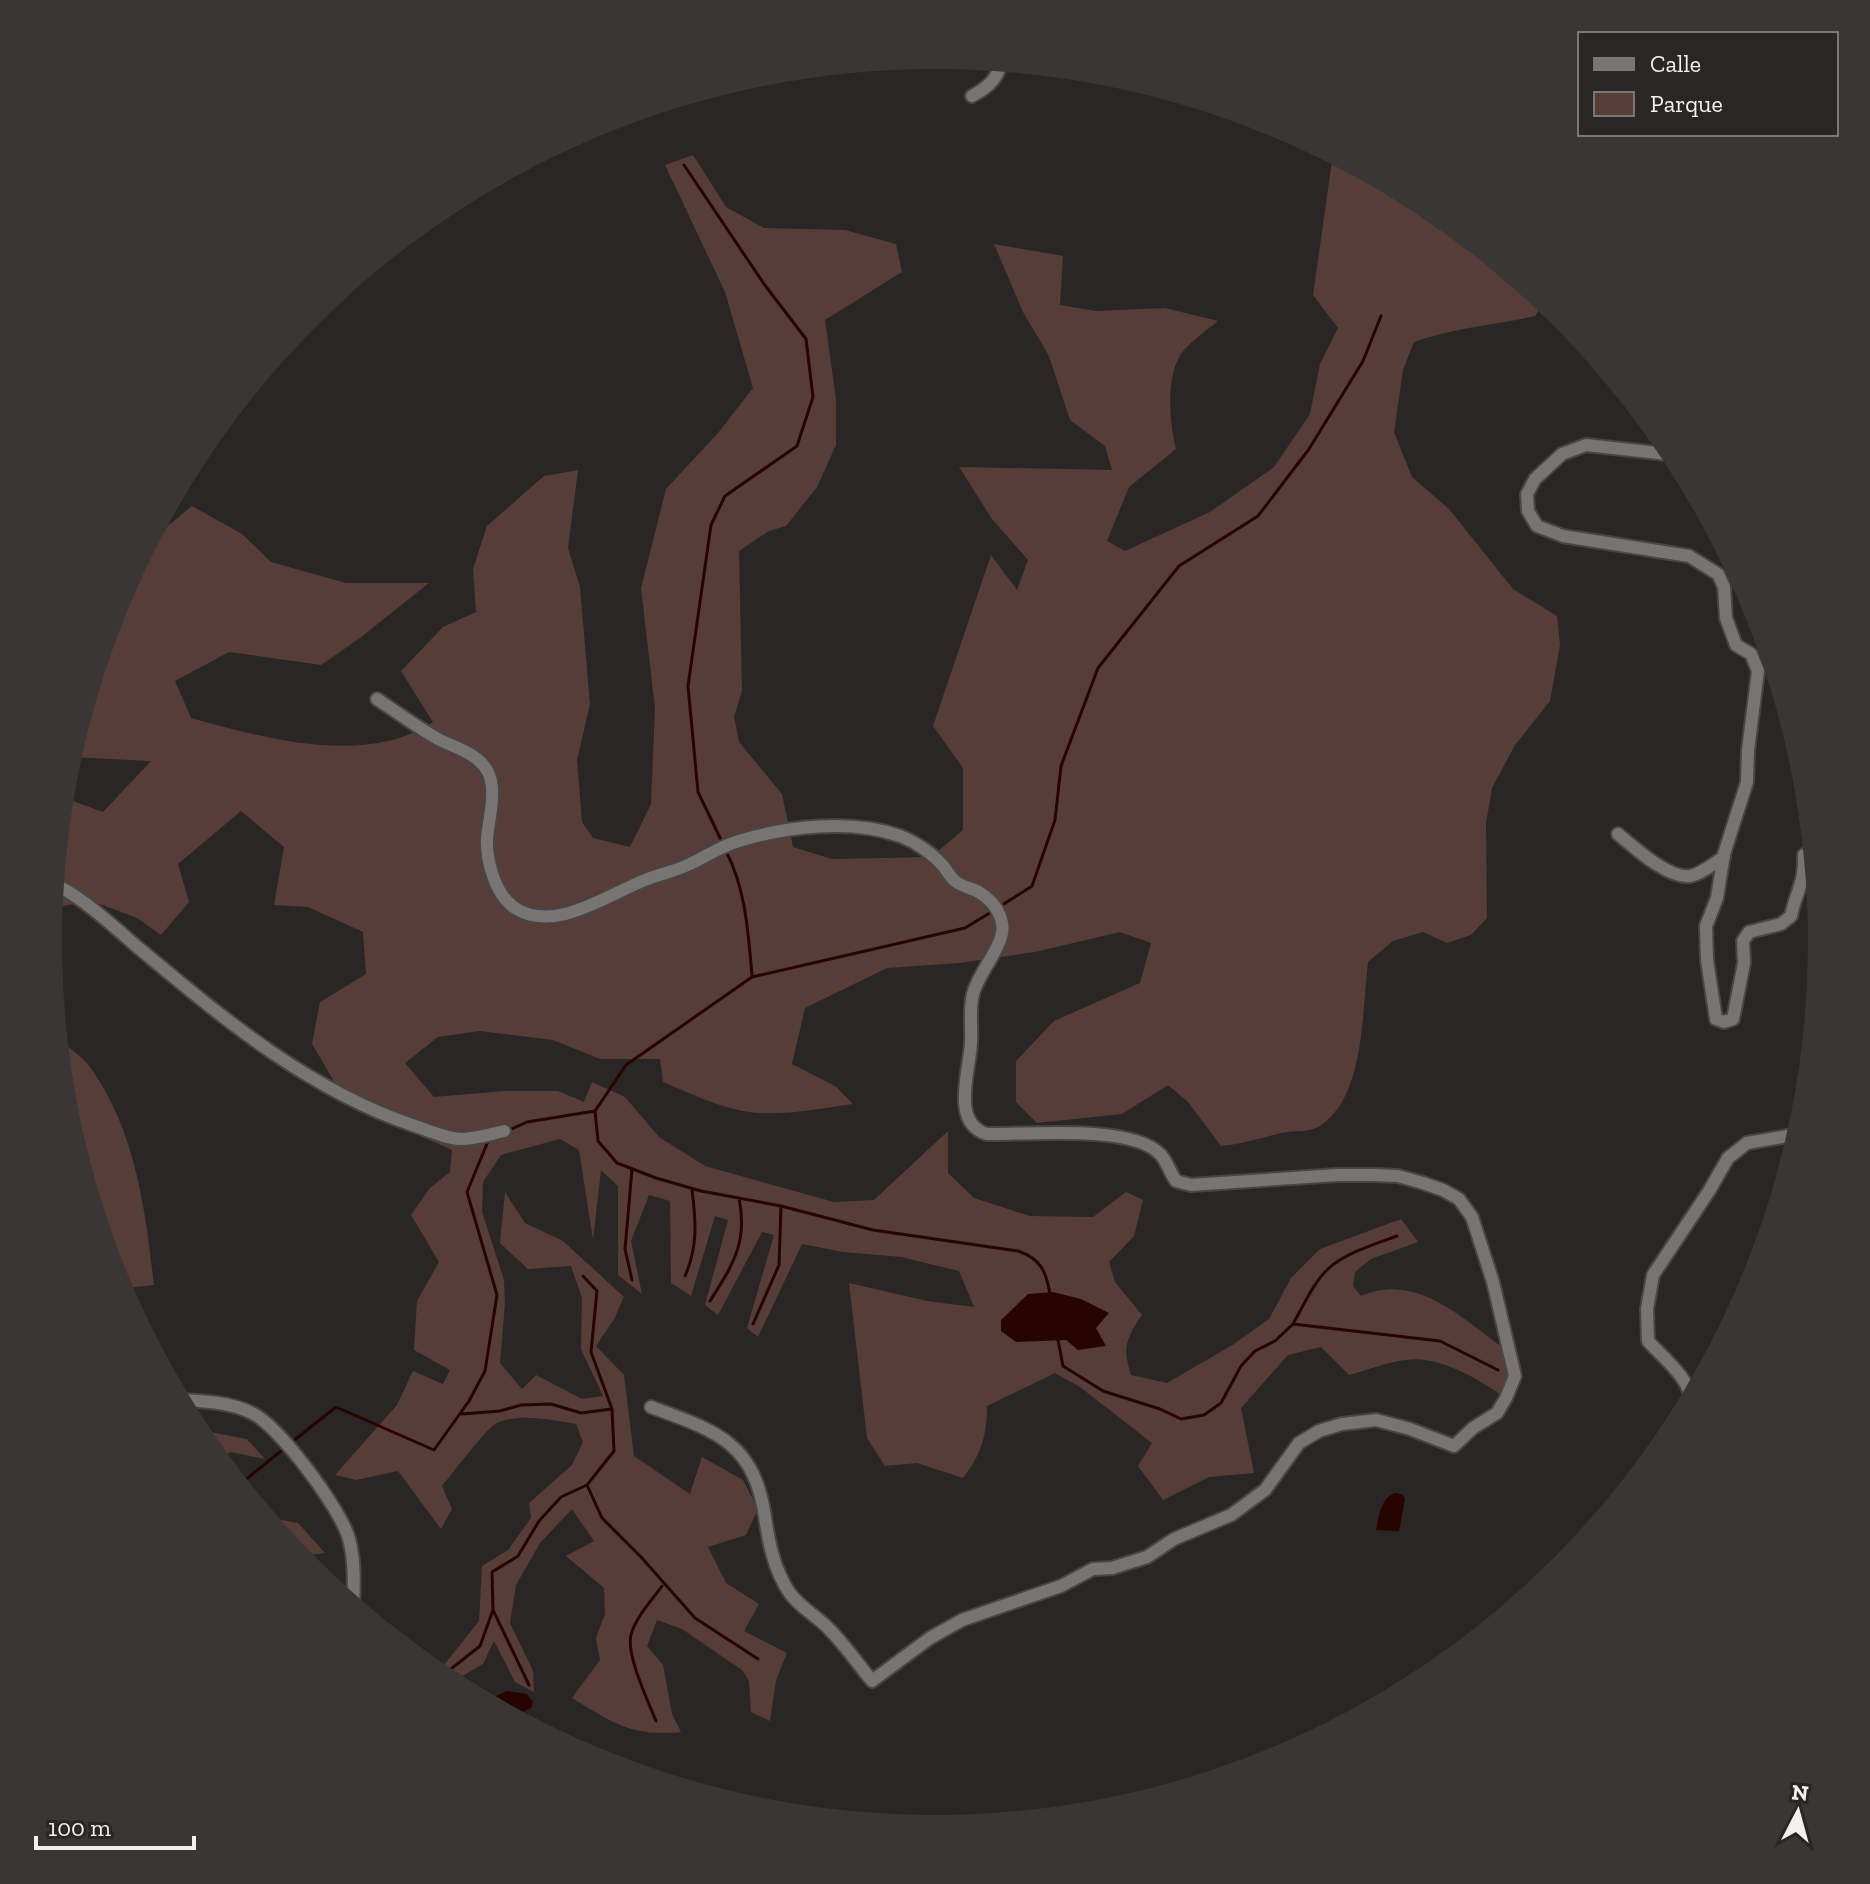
<svg xmlns="http://www.w3.org/2000/svg" width="1870" height="1884" font-family="'Zilla Slab',serif">
<rect width="100%" height="100%" fill="#2a2625"/>
<path fill="#573d38" d="M1333,154L1428,205L1545,301L1535,316C1494,325 1452,328 1414,342L1403,370L1394,432L1412,477L1449,509L1513,589L1557,616L1560,645L1550,701L1515,745L1492,788L1486,823L1487,918L1471,935L1447,943L1423,932L1393,941L1368,962C1362,1011 1365,1100 1318,1127C1308,1133 1292,1130 1281,1133C1261,1138 1243,1144 1221,1146L1188,1102L1168,1085L1122,1114L1037,1123L1016,1102V1061L1054,1021L1140,983L1151,943L1120,932L1035,952L960,963L887,968L805,1008L792,1064L835,1086L853,1104C822,1108 790,1115 759,1113C726,1111 692,1094 663,1082L660,1059H600L553,1040L480,1031L438,1037L405,1063L434,1097L505,1091H558L584,1102L592,1082L625,1097L659,1137L705,1166L834,1202L874,1200L948,1131V1173L974,1198L1030,1216L1093,1217L1126,1192L1143,1200L1134,1236L1109,1262L1115,1282L1142,1315C1126,1339 1122,1347 1131,1375L1167,1383L1234,1344L1269,1319L1291,1278L1320,1249L1401,1219L1418,1242L1371,1259L1355,1272L1353,1286L1361,1296C1419,1271 1464,1321 1509,1352L1515,1376L1506,1398C1479,1380 1440,1355 1406,1360C1387,1362 1368,1370 1349,1375L1321,1347L1288,1355L1241,1408L1254,1473L1209,1477L1163,1500L1138,1466L1152,1443L1080,1387L1055,1373L987,1406C987,1435 981,1455 963,1478L917,1463L885,1466L867,1438L849,1283L927,1301L974,1307L959,1271L901,1257L843,1252L802,1244L758,1337L747,1328L774,1235L762,1232L718,1315L705,1305L728,1220L715,1216L691,1296L671,1283L670,1201L649,1195L631,1241L642,1294L618,1275V1186L601,1170L593,1240L579,1150L560,1139L501,1155L483,1182L482,1212L504,1280L505,1304L500,1363L522,1389L536,1375L582,1399L603,1396L581,1349L582,1298L571,1266L528,1269L500,1243L505,1192L525,1223L563,1241L624,1297L614,1319L596,1346L624,1375L634,1456L690,1494L702,1457L743,1480L758,1509L746,1535L708,1547L726,1583L759,1604L744,1631L787,1653L776,1680L770,1721L751,1712L749,1681L742,1670L682,1629L657,1620L647,1646L663,1665L672,1714L681,1732C632,1737 613,1723 572,1698L600,1660L596,1638L605,1614L604,1588L566,1556L594,1541L572,1509L540,1543L516,1585L510,1623L533,1671L534,1692L515,1682L494,1641L483,1664L452,1682H447L436,1675L479,1621L482,1566L508,1550L531,1518L529,1503L572,1465L583,1442L576,1424C552,1420 518,1412 495,1424C486,1429 452,1474 442,1486L452,1509L441,1529L398,1471L356,1480L335,1475L397,1405L413,1371L443,1384L450,1370L414,1350L417,1301L439,1262L411,1215L430,1188L450,1172L452,1150L401,1127L341,1093L312,1044L320,1002L366,974L363,932L308,907L274,905L284,847L241,811L178,864L189,902L161,935L137,918L92,901L51,908L62,797L103,812L151,761L69,757L116,602L147,543L192,506L242,534L271,562L346,583H429L360,638L321,665L229,652L175,681L191,718C264,738 365,767 433,722L401,671L443,627L476,612L473,569L487,526L544,476L578,470L568,548L580,587L590,704L577,760L582,822L593,838L630,847L651,804L655,708L641,588L666,489L718,433L753,388L725,292L665,165L693,155L726,207L764,228L845,230L896,244L902,272L825,320L836,400V445L817,487L786,526L769,531L739,551L742,691L734,717L739,742L782,794L793,847L832,859L931,857L963,830V768L933,726L991,555L1017,590L1028,560L992,519L959,467L1112,470L1105,446L1070,420L1049,356L1023,312L994,244L1063,256L1060,305L1096,311L1165,308L1218,321C1207,330 1194,339 1184,350C1165,372 1169,422 1176,449L1129,487L1107,541L1125,551L1210,512L1274,467L1310,414L1320,364L1338,328L1313,295Z
M58,1039C68,1047 82,1056 90,1067C136,1131 145,1209 154,1285L127,1288L95,1213L65,1115Z
M194,1429L247,1439L265,1459L231,1452L217,1459Z
M265,1517L298,1523L325,1553L298,1557Z"/>
<path fill="#280401" d="M1053,1292L1081,1299L1109,1313L1096,1328L1106,1346L1078,1350L1066,1340L1016,1342L1001,1331V1320L1028,1294Z
M1395,1493L1402,1494L1405,1499L1399,1531L1376,1530C1379,1516 1380,1499 1395,1493Z
M506,1691L527,1694L533,1702L531,1708L512,1717L485,1702Z"/>
<g fill="none" stroke-linecap="round" stroke-linejoin="round">
<path stroke="#280401" stroke-width="3" d="M684,165L764,284L806,339L813,397L797,446L725,496L711,525L688,686L698,792L723,844
M726,851C746,890 748,932 752,975
M999,907L1032,886L1055,820L1061,766L1098,668L1179,566L1258,516L1309,449L1363,361L1381,316
M595,1111L626,1065L752,977L965,928L993,911
M507,1131L527,1122L595,1111L598,1141L617,1163L656,1178L701,1191L781,1206L873,1230L1018,1251C1041,1259 1046,1271 1050,1294
M583,1276L597,1291L591,1352L612,1409
M685,1276C698,1247 696,1221 692,1190
M632,1280L625,1249L632,1169
M710,1301C733,1265 748,1242 739,1198
M1294,1322C1304,1305 1313,1283 1328,1269C1345,1253 1375,1244 1397,1236
M753,1324L779,1265L781,1206
M1058,1340L1063,1366L1103,1391L1160,1409L1181,1419L1204,1415L1221,1403L1241,1366L1255,1351L1275,1341L1293,1324L1440,1341L1498,1370
M292,1442L336,1407L434,1450L469,1401L485,1371L497,1295L467,1192L489,1139
M239,1485L286,1447
M587,1485L602,1518L641,1557L695,1618L758,1659
M493,1610L529,1685
M442,1676L480,1646L493,1610L492,1572L518,1556L539,1521L561,1497L587,1485L614,1451L612,1409L581,1413L551,1404L521,1405L500,1411L462,1414
M656,1721C648,1701 626,1655 631,1635C635,1618 652,1600 662,1586"/>
<g stroke="#494544" stroke-width="16">
<path id="minor" d="M972,96C987,88 998,79 1001,62
M1676,455L1586,445L1562,454L1535,479L1527,494L1528,511L1537,526L1563,536L1689,556L1718,574L1724,587L1726,618L1736,645L1751,654L1758,671L1748,750L1747,782L1724,854L1717,898L1706,926L1707,960L1716,1019L1724,1022L1733,1019L1744,963L1743,941L1749,932L1781,924L1791,916C1796,891 1805,884 1804,855L1813,850
M377,699C398,713 417,727 438,739C455,748 478,753 488,772C497,790 489,818 487,838C486,860 495,895 515,908C554,934 609,894 645,880C660,874 676,871 690,864C707,856 721,846 739,841C788,826 851,819 900,836C916,842 933,854 944,867C947,871 951,878 955,881C961,886 970,888 977,891C989,898 999,908 1002,923C1007,943 978,972 973,994C969,1009 972,1027 971,1042C970,1070 950,1123 987,1134C1027,1135 1131,1124 1160,1154C1167,1161 1170,1173 1176,1181L1191,1185L1337,1175H1373L1398,1176L1423,1183L1443,1190L1459,1199L1472,1217L1493,1282L1515,1376L1506,1398L1497,1413L1473,1428L1454,1446L1410,1429L1376,1420L1342,1424L1319,1431L1299,1443L1265,1490L1231,1515L1174,1539L1147,1557L1112,1568L1093,1569L1061,1586L962,1620L930,1638L872,1681C858,1664 845,1645 829,1629C817,1616 800,1608 789,1592C774,1569 769,1544 765,1517C754,1442 716,1431 651,1407
M1618,834C1634,847 1668,879 1690,876C1702,874 1714,863 1724,857
M54,885C76,891 122,934 141,950C225,1020 310,1091 415,1126C430,1131 447,1139 462,1139C476,1139 491,1134 504,1131
M179,1400C203,1401 230,1402 252,1413C279,1426 341,1509 349,1539C355,1561 354,1584 353,1607
M1690,1403C1694,1381 1661,1356 1648,1341L1647,1309L1653,1275L1709,1191L1728,1158L1747,1143L1799,1134"/>
</g>
<use href="#minor" stroke="#787473" stroke-width="12"/>
</g>
<path d="M0 0H1870V1884H0ZM62 942a873 873 0 1 1 1746 0a873 873 0 1 1-1746 0Z" fill="#3a3635" fill-rule="evenodd"/>
<rect x="1578" y="32" width="260" height="104" fill="#2a2625" stroke="#7a7776" stroke-width="2"/>
<rect x="1594" y="58" width="40" height="12" fill="#787473" stroke="#7a7776" stroke-width="2"/>
<text x="1650" y="72" font-size="24" fill="#f3f0f0">Calle</text>
<rect x="1594" y="92" width="40" height="24" fill="#573d38" stroke="#7a7776" stroke-width="2"/>
<text x="1650" y="112" font-size="24" fill="#f3f0f0">Parque</text>
<g transform="translate(1798 1812) rotate(6)" stroke="#2a2625" stroke-width="6" paint-order="stroke">
<path d="M0-6L14 30L0 20L-14 30Z" fill="#f3f0f0"/>
<text y="-12" font-size="22" font-weight="bold" text-anchor="middle" fill="#f3f0f0">N</text>
</g>
<path d="M36 1836v12h158v-12" fill="none" stroke="#f3f0f0" stroke-width="4"/>
<text x="48" y="1836" font-size="24" fill="#f3f0f0" stroke="#2a2625" stroke-width="6" paint-order="stroke">100 m</text>
</svg>
